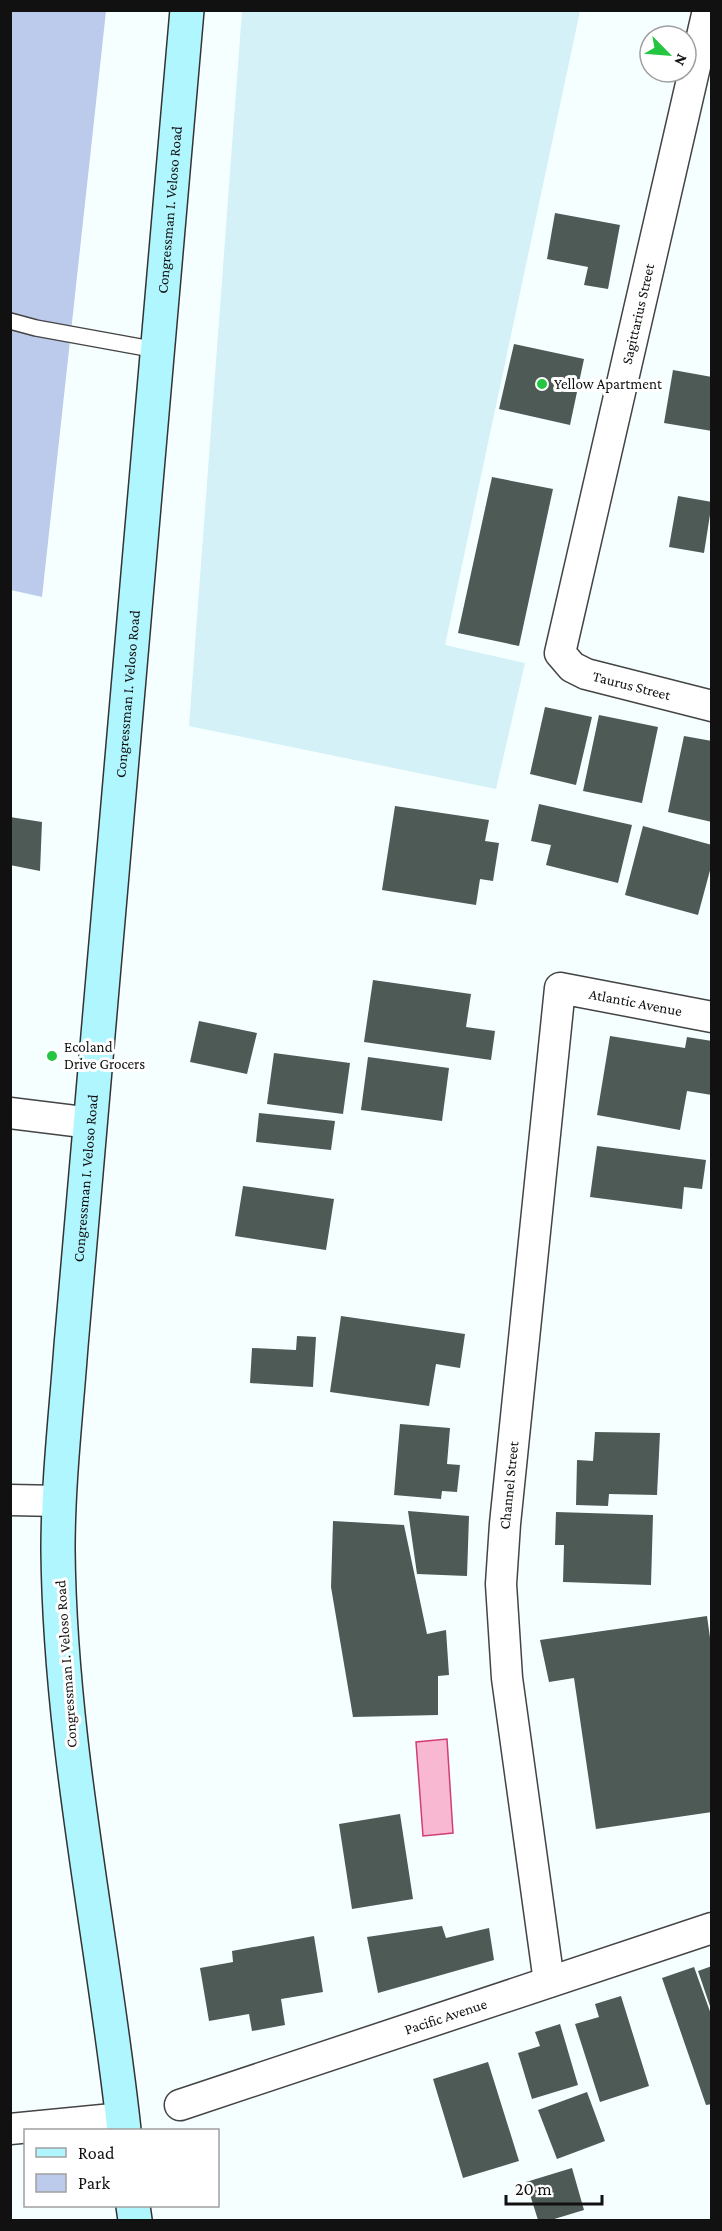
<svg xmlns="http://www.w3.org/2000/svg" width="722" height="2231" font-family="'Crimson Pro',serif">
<rect width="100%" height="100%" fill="#f5ffff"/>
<path fill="#d3f1f6" d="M242,11H580L445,645L525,663L496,789L189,726Z"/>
<path fill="#bccaeb" d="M11,11H106L42,597L11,590Z"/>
<path fill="#f8b8d1" stroke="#d13d74" stroke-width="1.5" d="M447,1739L453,1833L423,1836L416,1742Z"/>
<path fill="#4d5a55" d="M555,213L620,225L608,289L584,285L588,267L547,259Z
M514,344L584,359L570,425L499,409Z
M673,370L712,377V431L664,423Z
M492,477L553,489L519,646L458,633Z
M678,496L712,502L704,553L669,547Z
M545,707L592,717L576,785L530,774Z
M599,715L658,727L642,803L583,791Z
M684,736L712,741V822L668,812Z
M539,804L632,825L618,883L546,865L551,845L531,841Z
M395,806L489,820L485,841L499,843L493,881L480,879L476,905L382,890Z
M10,817L42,822L40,871L10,865Z
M643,826L712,845V863L698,915L625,895Z
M373,980L471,994L466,1027L495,1031L491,1060L364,1042Z
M199,1021L257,1033L247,1074L190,1062Z
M610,1036L685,1048L687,1037L712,1041V1095L687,1091L680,1130L597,1115Z
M274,1053L350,1063L343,1114L267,1104Z
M368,1057L449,1068L442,1121L361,1110Z
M259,1113L335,1121L331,1150L256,1142Z
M597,1146L706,1160L702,1189L684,1187L682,1209L590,1197Z
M243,1186L334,1199L326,1250L235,1236Z
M341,1316L465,1334L460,1368L436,1364L429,1406L330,1392Z
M297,1336L316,1337L313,1387L250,1383L252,1348L296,1350Z
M400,1424L450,1428L447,1464L460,1465L457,1492L442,1491L441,1499L394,1495Z
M595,1432L660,1433L657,1495L609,1494L608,1506L576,1505L577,1460L593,1461Z
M408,1511L469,1516L467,1576L417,1574Z
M556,1512L653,1515L651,1585L563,1582L564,1545H555Z
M333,1521L404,1525L427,1634L446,1630L449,1675L438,1676V1715L353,1717L331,1587Z
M707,1616L712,1652V1812L596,1829L574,1678L549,1682L540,1640Z
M400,1814L413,1899L352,1909L339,1824Z
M442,1926L446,1938L489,1928L494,1960L378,1993L367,1937Z
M314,1936L323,1992L281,1999L285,2025L252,2031L249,2014L209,2021L200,1968L233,1962L232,1951Z
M712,1966V2009H711L698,1971Z
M694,1967L712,2017V2104L706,2105L662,1978Z
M621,1996L649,2086L600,2102L575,2024L599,2017L595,2004Z
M560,2024L578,2085L532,2099L518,2053L540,2046L535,2032Z
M488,2062L519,2161L463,2178L433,2079Z
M587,2092L605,2141L557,2159L538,2110Z
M572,2168L584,2210L551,2220H538L526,2182Z"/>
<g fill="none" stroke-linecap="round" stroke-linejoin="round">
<g stroke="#444" stroke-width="18">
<path id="lane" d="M10,321L36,328L157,350"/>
</g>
<g stroke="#444" stroke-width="33">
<g id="street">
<path id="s1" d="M708,10L560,653L572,667L586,674L712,706"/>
<path d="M10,1113L91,1123"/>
<path d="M10,1500L60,1501"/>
<path id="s2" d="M549,1982L507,1678L501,1584L505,1524L560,988L712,1017"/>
<path id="s3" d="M180,2105L712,1928"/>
<path d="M10,2129L123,2118"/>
</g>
</g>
<g stroke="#333" stroke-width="36">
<g id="secondary">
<path id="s4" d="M124,2130C103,1937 60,1745 58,1550C58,1482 66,1414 71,1346L187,10"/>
<path d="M133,2206L135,2220"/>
</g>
</g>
<use href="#lane" stroke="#fff" stroke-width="15"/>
<use href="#street" stroke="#fff" stroke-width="30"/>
<use href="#secondary" stroke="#b0f6ff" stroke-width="33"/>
</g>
<g fill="#24c641" stroke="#fff" stroke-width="2">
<circle cx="542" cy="384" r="6"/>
<circle cx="52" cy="1056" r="6"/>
</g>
<g text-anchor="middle" stroke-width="6" stroke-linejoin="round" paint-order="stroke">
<g font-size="15" fill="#111" stroke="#fff">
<text dy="5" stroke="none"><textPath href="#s4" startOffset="1929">Congressman I. Veloso Road</textPath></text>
<text transform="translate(638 314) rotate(-77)" y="5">Sagittarius Street</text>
<text dy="5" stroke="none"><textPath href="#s1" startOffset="741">Taurus Street</textPath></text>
<text dy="5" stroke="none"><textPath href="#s4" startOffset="1443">Congressman I. Veloso Road</textPath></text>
<text dy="5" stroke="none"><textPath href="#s2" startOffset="1077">Atlantic Avenue</textPath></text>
<text dy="5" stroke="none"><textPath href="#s4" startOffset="957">Congressman I. Veloso Road</textPath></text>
<text dy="5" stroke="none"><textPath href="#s2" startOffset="500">Channel Street</textPath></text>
<text transform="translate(66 1664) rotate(-94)" y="5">Congressman I. Veloso Road</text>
<text dy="5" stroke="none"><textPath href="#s3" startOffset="280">Pacific Avenue</textPath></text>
</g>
<g font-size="15" fill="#111" stroke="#fff" text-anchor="start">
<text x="554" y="389">Yellow Apartment</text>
<text x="64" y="1052">Ecoland<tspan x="64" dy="17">Drive Grocers</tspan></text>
</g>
</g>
<rect width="722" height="2231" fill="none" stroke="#111111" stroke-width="24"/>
<rect x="24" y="2129" width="195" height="78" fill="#ffffff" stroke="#a0a0a0" stroke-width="1.5"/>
<rect x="36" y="2148" width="30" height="9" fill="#b0f6ff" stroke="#a0a0a0" stroke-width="1.5"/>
<text x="78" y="2159" font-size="18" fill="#111111">Road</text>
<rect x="36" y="2174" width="30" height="18" fill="#bccaeb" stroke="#a0a0a0" stroke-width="1.5"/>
<text x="78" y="2189" font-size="18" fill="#111111">Park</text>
<g transform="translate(668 54) rotate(115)"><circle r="28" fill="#ffffff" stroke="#a0a0a0" stroke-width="1.5"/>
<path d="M0-4.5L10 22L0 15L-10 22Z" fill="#24c641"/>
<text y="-9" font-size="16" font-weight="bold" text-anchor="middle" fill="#111111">N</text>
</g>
<path d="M506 2195v9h96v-9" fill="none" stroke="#111111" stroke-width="3"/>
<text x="515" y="2195" font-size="18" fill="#111111" stroke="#ffffff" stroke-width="4.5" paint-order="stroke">20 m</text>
</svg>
